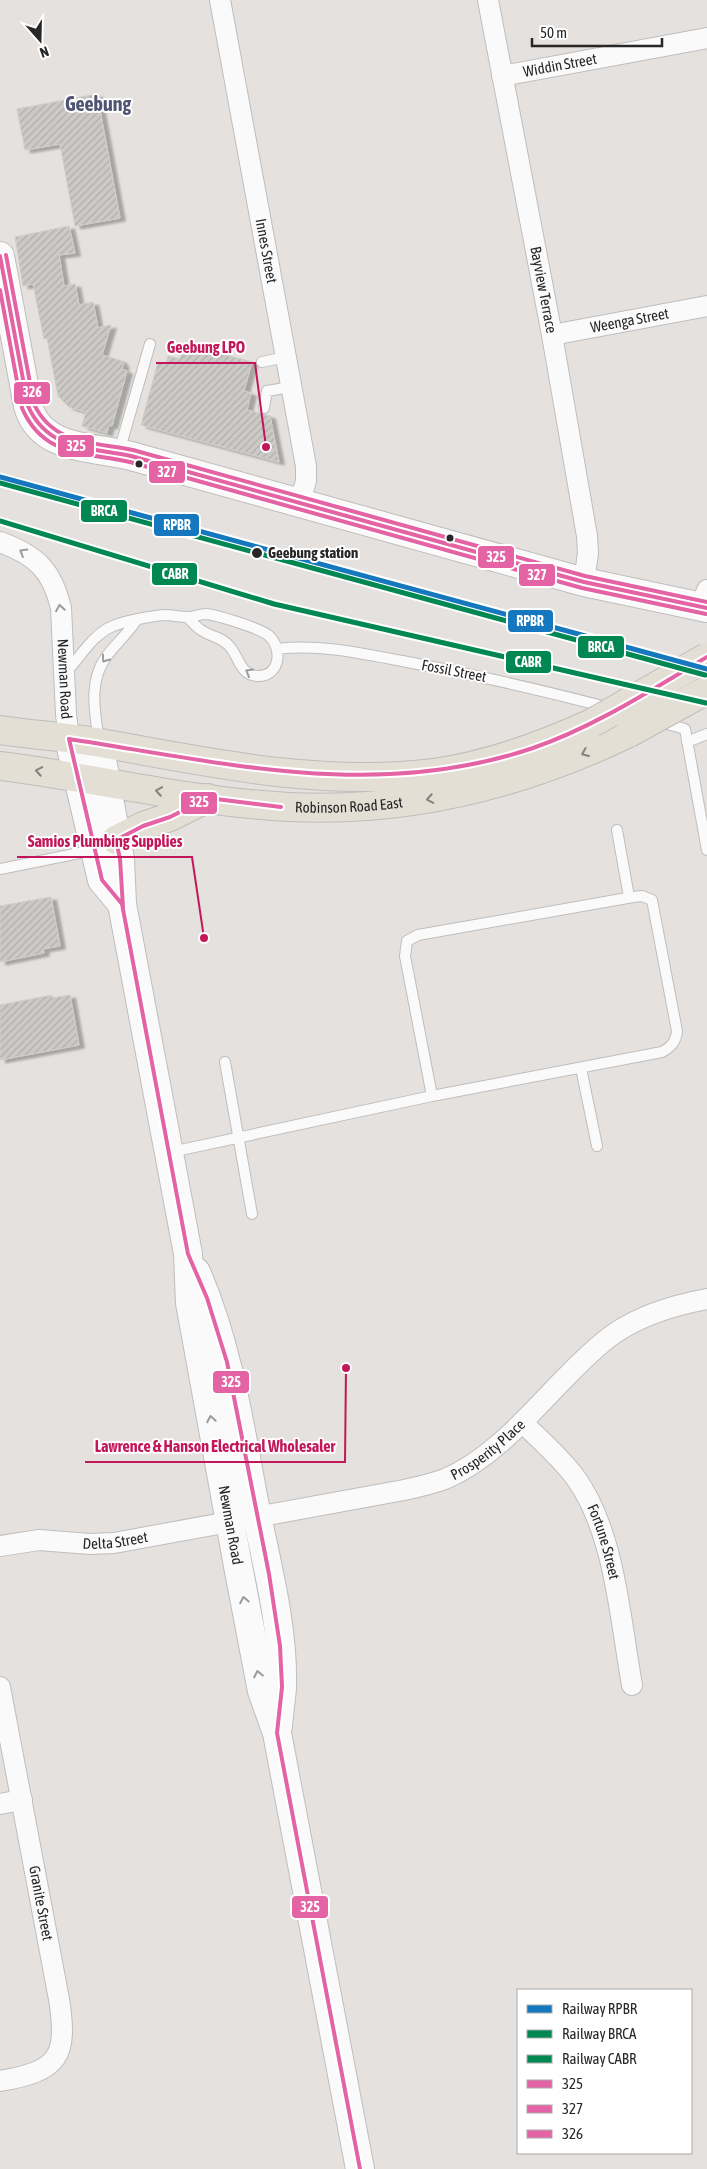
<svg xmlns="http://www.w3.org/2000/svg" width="707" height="2169" font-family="'Asap Condensed',sans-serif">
<defs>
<pattern id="building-hatch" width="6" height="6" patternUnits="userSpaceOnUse" patternTransform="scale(1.25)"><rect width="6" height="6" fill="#cccac7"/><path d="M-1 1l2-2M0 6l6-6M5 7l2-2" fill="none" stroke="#afaeab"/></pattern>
<filter id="shadow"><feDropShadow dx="5.5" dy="3" stdDeviation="1" flood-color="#0004"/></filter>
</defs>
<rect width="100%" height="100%" fill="#e4e1de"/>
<path fill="url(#building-hatch)" stroke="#cfcdca" filter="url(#shadow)" d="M97,94L120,218L75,226L60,144L25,150L17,109Z
M69,226L75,253L59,255L64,286L75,284L79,305L93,302L98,328L111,325L102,355L122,361L121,364H124L122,369L127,371L112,426L109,425L107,433L82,426L86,412L69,407L58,396L47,338L44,339L33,284L23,286L15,237Z
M184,344L252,362L244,391L251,393L247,410L270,416L279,462L141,425L158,362L166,363L168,356L180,359Z
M51,897L60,946L43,949L44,953L0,962V906Z
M52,995V998L70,995L79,1045L0,1060V1005Z"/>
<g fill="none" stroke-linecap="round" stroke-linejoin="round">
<g stroke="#bfbebe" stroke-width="12">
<path id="lane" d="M262,362L286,357
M264,408L267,391L291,387
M119,452L150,344
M277,649C320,644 360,653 402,661C472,674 541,690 610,708
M64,674C80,659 91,635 113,626C125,621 151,616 165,615C172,615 180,617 188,617C194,617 200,614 206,614C217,615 259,628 268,635C283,647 281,677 257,676C240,675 239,657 230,647C223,637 211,637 201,630C196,627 192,621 187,617
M660,722L685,729L707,850
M99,741C95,713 88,682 106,657C115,645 127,634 136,621
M687,742L707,734
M617,830L629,897
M0,869L94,850
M225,1062L252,1214
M581,1068L597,1146
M171,1152L432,1096L662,1052C671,1047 676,1042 677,1031L652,900L642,896L633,897L418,935L407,941L405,956L432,1096"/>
</g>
<g stroke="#bfbebe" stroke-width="22">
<g id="street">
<path id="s1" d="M220,0L306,466V481L300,502"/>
<path id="s2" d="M488,0L552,335L587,536L588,553L584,582"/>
<path id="s3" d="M502,76L707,38"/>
<path id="s4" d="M552,335L707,306"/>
<path id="s5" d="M0,542C36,555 52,570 61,608L66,714L69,739"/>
<path d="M701,607L707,590"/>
<path id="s6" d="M522,1422C540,1440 560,1457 575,1477C615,1532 620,1619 632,1685"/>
<path id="s7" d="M0,1546L39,1540L90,1544L114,1543L404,1490C418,1487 432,1484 445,1479C492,1459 529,1415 564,1379C580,1363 596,1346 615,1333C643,1314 674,1305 707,1299"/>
<path id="s8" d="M0,1687L59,1999C68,2057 59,2071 0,2081"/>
<path d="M0,1804L22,1800"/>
</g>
</g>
<g stroke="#bfbebe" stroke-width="30">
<g id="secondary">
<path d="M0,256L28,406C41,451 93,446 131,456L584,582L707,608"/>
<path d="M69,739L102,880L122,904"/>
<path id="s9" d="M99,743L120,859L122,904L188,1254L190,1303L238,1566L262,1691L277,1733L360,2169"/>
<path d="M196,1272C227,1343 239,1420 253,1496C265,1559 284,1624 282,1688C281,1700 279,1713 278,1726"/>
</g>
</g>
<g stroke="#bebdbc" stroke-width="30">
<g id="primary">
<path d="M0,730C34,735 68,737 101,743C210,763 323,787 434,773C489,765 542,746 592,723"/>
<path id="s10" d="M0,766C96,778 192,802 289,807C408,813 523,784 629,733"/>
<path d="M116,840L143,826L170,817L208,798"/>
</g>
</g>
<use href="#lane" stroke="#fbfafa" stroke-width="10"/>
<use href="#street" stroke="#fbfafa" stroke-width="20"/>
<use href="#secondary" stroke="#fbfafa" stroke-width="28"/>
<use href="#primary" stroke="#e3dfd4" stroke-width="28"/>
<path stroke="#dcdcdd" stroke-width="4" d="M0,486L707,678"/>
<g stroke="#bebdbc" stroke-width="30" stroke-linecap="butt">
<path id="primary-bridge" d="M592,723L707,657
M629,733L707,690"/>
</g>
<use href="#primary-bridge" stroke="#e3dfd4" stroke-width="28"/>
<g stroke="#fff" stroke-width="8">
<path id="bus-1" d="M0,256L28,406C48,451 89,447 131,456L584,582L707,608
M123,907L120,859L116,840L143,826L170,817L208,798L281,807
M360,2169L277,1733L282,1687L280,1646L269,1574L227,1362L207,1298L188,1254L122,904L102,880L69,739C226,763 377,801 533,748C594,727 651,690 707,657"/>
</g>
<g stroke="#fff" stroke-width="8">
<path id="bus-2" d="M0,290L22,408C43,457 84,452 130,462L582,588L706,614"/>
</g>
<g stroke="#fff" stroke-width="8">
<path id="bus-3" d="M6,255L34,404C53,445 94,442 133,450L585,576L707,602"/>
</g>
<use href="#bus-1" stroke="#e463a4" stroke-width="4"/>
<use href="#bus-2" stroke="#e463a4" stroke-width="4"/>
<use href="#bus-3" stroke="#e463a4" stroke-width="4"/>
<g stroke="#fff" stroke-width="9">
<path id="rail-1" d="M0,477L707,669"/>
</g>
<g stroke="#fff" stroke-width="9">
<path id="rail-2" d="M0,483L705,675"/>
</g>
<g stroke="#fff" stroke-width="9">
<path id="rail-3" d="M0,521L274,604L706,703"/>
</g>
<use href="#rail-1" stroke="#1578be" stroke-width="5"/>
<use href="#rail-2" stroke="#008752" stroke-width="5"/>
<use href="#rail-3" stroke="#008752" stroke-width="5"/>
</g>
<defs><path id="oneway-chevron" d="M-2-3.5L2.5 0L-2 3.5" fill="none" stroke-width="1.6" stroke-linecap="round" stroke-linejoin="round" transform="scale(1.25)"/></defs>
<g stroke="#9c9b9b">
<use href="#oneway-chevron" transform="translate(23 552) rotate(-149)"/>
<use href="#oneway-chevron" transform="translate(60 608) rotate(-99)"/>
<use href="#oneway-chevron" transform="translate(105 659) rotate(126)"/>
<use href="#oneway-chevron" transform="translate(249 672) rotate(-150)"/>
<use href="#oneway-chevron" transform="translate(211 1419) rotate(-100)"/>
<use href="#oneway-chevron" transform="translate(244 1600) rotate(-101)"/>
<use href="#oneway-chevron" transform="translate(258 1674) rotate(-101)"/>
</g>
<g stroke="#85837e">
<use href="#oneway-chevron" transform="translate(585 753) rotate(157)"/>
<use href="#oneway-chevron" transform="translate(39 771) rotate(-170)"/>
<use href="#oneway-chevron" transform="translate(159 791) rotate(-171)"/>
<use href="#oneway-chevron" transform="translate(430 799) rotate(170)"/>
</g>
<g fill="#272727" stroke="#fff" stroke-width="2">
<circle cx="139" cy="464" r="4.5"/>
<circle cx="450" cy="538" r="4.5"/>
<circle cx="257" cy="553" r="6"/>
</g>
<g text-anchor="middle" stroke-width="4" stroke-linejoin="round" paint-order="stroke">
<g font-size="15" fill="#272727" stroke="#fff">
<text dy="5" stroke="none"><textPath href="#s3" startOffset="59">Widdin Street</textPath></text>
<text dy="5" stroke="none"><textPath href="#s1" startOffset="255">Innes Street</textPath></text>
<text dy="5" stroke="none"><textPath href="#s2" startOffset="295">Bayview Terrace</textPath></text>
<text dy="5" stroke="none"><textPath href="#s4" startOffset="79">Weenga Street</textPath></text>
<text transform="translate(454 671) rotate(11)" y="5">Fossil Street</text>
<text dy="5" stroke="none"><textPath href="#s5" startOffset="166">Newman Road</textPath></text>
<text dy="5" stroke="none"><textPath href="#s10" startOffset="352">Robinson Road East</textPath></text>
<text dy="5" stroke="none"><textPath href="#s7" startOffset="504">Prosperity Place</textPath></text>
<text dy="5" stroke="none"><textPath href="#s9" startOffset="794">Newman Road</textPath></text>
<text dy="5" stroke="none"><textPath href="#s7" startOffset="116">Delta Street</textPath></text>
<text dy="5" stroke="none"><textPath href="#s6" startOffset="148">Fortune Street</textPath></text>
<text dy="5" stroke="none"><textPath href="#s8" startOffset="220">Granite Street</textPath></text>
</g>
<g font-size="15" font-weight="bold" fill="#272727" stroke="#fff" text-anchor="start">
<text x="268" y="558">Geebung station</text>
</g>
<g font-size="20" font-weight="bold" fill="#4e5472" stroke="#fff">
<text x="98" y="111">Geebung</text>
</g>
</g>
<path fill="none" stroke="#c2185b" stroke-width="2" d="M266 447L255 363H156M204 938L192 857H17M346 1368L345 1462H85"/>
<g fill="#c2185b" stroke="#fff" stroke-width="2">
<circle cx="266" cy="447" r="5"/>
<circle cx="204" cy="938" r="5"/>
<circle cx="346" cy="1368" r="5"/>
</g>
<g font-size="16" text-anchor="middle" font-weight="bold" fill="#c2185b" stroke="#fff" stroke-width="4" stroke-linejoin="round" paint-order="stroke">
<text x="206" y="353">Geebung LPO</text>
<text x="105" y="847">Samios Plumbing Supplies</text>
<text x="215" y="1452">Lawrence &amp; Hanson Electrical Wholesaler</text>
</g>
<g stroke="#fff" stroke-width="2">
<rect x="13" y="381" width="38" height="24" rx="5" fill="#e463a4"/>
<rect x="57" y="434" width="38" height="24" rx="5" fill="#e463a4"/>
<rect x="148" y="460" width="38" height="24" rx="5" fill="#e463a4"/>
<rect x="80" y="499" width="48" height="24" rx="5" fill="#008752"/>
<rect x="153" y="513" width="47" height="24" rx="5" fill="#1578be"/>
<rect x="477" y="545" width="38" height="24" rx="5" fill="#e463a4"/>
<rect x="151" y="562" width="47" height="24" rx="5" fill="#008752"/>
<rect x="518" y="563" width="38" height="24" rx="5" fill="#e463a4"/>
<rect x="507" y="609" width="47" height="24" rx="5" fill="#1578be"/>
<rect x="577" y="635" width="48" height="24" rx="5" fill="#008752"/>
<rect x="505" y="650" width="47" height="24" rx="5" fill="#008752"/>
<rect x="180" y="791" width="38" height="24" rx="5" fill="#e463a4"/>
<rect x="212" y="1370" width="38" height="24" rx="5" fill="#e463a4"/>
<rect x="291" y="1895" width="38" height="24" rx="5" fill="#e463a4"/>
</g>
<g font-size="14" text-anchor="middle" font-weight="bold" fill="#fff">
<text x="32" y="397">326</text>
<text x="76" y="451">325</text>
<text x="167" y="477">327</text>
<text x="104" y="516">BRCA</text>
<text x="177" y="530">RPBR</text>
<text x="496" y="562">325</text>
<text x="175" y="579">CABR</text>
<text x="537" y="580">327</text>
<text x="530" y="626">RPBR</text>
<text x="601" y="652">BRCA</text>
<text x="528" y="667">CABR</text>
<text x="199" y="807">325</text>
<text x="231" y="1387">325</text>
<text x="310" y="1912">325</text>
</g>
<rect x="517" y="1989" width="175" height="165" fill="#ffffff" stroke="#a9a9a9"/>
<rect x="527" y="2005" width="25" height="8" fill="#1578be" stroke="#a9a9a9"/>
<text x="562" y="2014" font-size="15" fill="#272727">Railway RPBR</text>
<rect x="527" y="2030" width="25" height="8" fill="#008752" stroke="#a9a9a9"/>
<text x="562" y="2039" font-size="15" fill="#272727">Railway BRCA</text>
<rect x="527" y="2055" width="25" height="8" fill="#008752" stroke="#a9a9a9"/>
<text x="562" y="2064" font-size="15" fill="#272727">Railway CABR</text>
<rect x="527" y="2080" width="25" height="8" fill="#e463a4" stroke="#a9a9a9"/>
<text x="562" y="2089" font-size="15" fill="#272727">325</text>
<rect x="527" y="2105" width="25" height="8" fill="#e463a4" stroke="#a9a9a9"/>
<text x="562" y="2114" font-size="15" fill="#272727">327</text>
<rect x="527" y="2130" width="25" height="8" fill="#e463a4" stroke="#a9a9a9"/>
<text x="562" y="2139" font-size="15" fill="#272727">326</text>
<g transform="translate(40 40) rotate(160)" stroke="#ffffff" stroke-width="4" paint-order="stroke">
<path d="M0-4L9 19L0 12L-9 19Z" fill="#272727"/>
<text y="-8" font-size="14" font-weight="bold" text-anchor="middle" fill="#272727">N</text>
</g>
<path d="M532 38v8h130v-8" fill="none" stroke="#272727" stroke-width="2.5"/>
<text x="540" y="38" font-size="15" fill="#272727" stroke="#ffffff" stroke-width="4" paint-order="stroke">50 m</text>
</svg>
